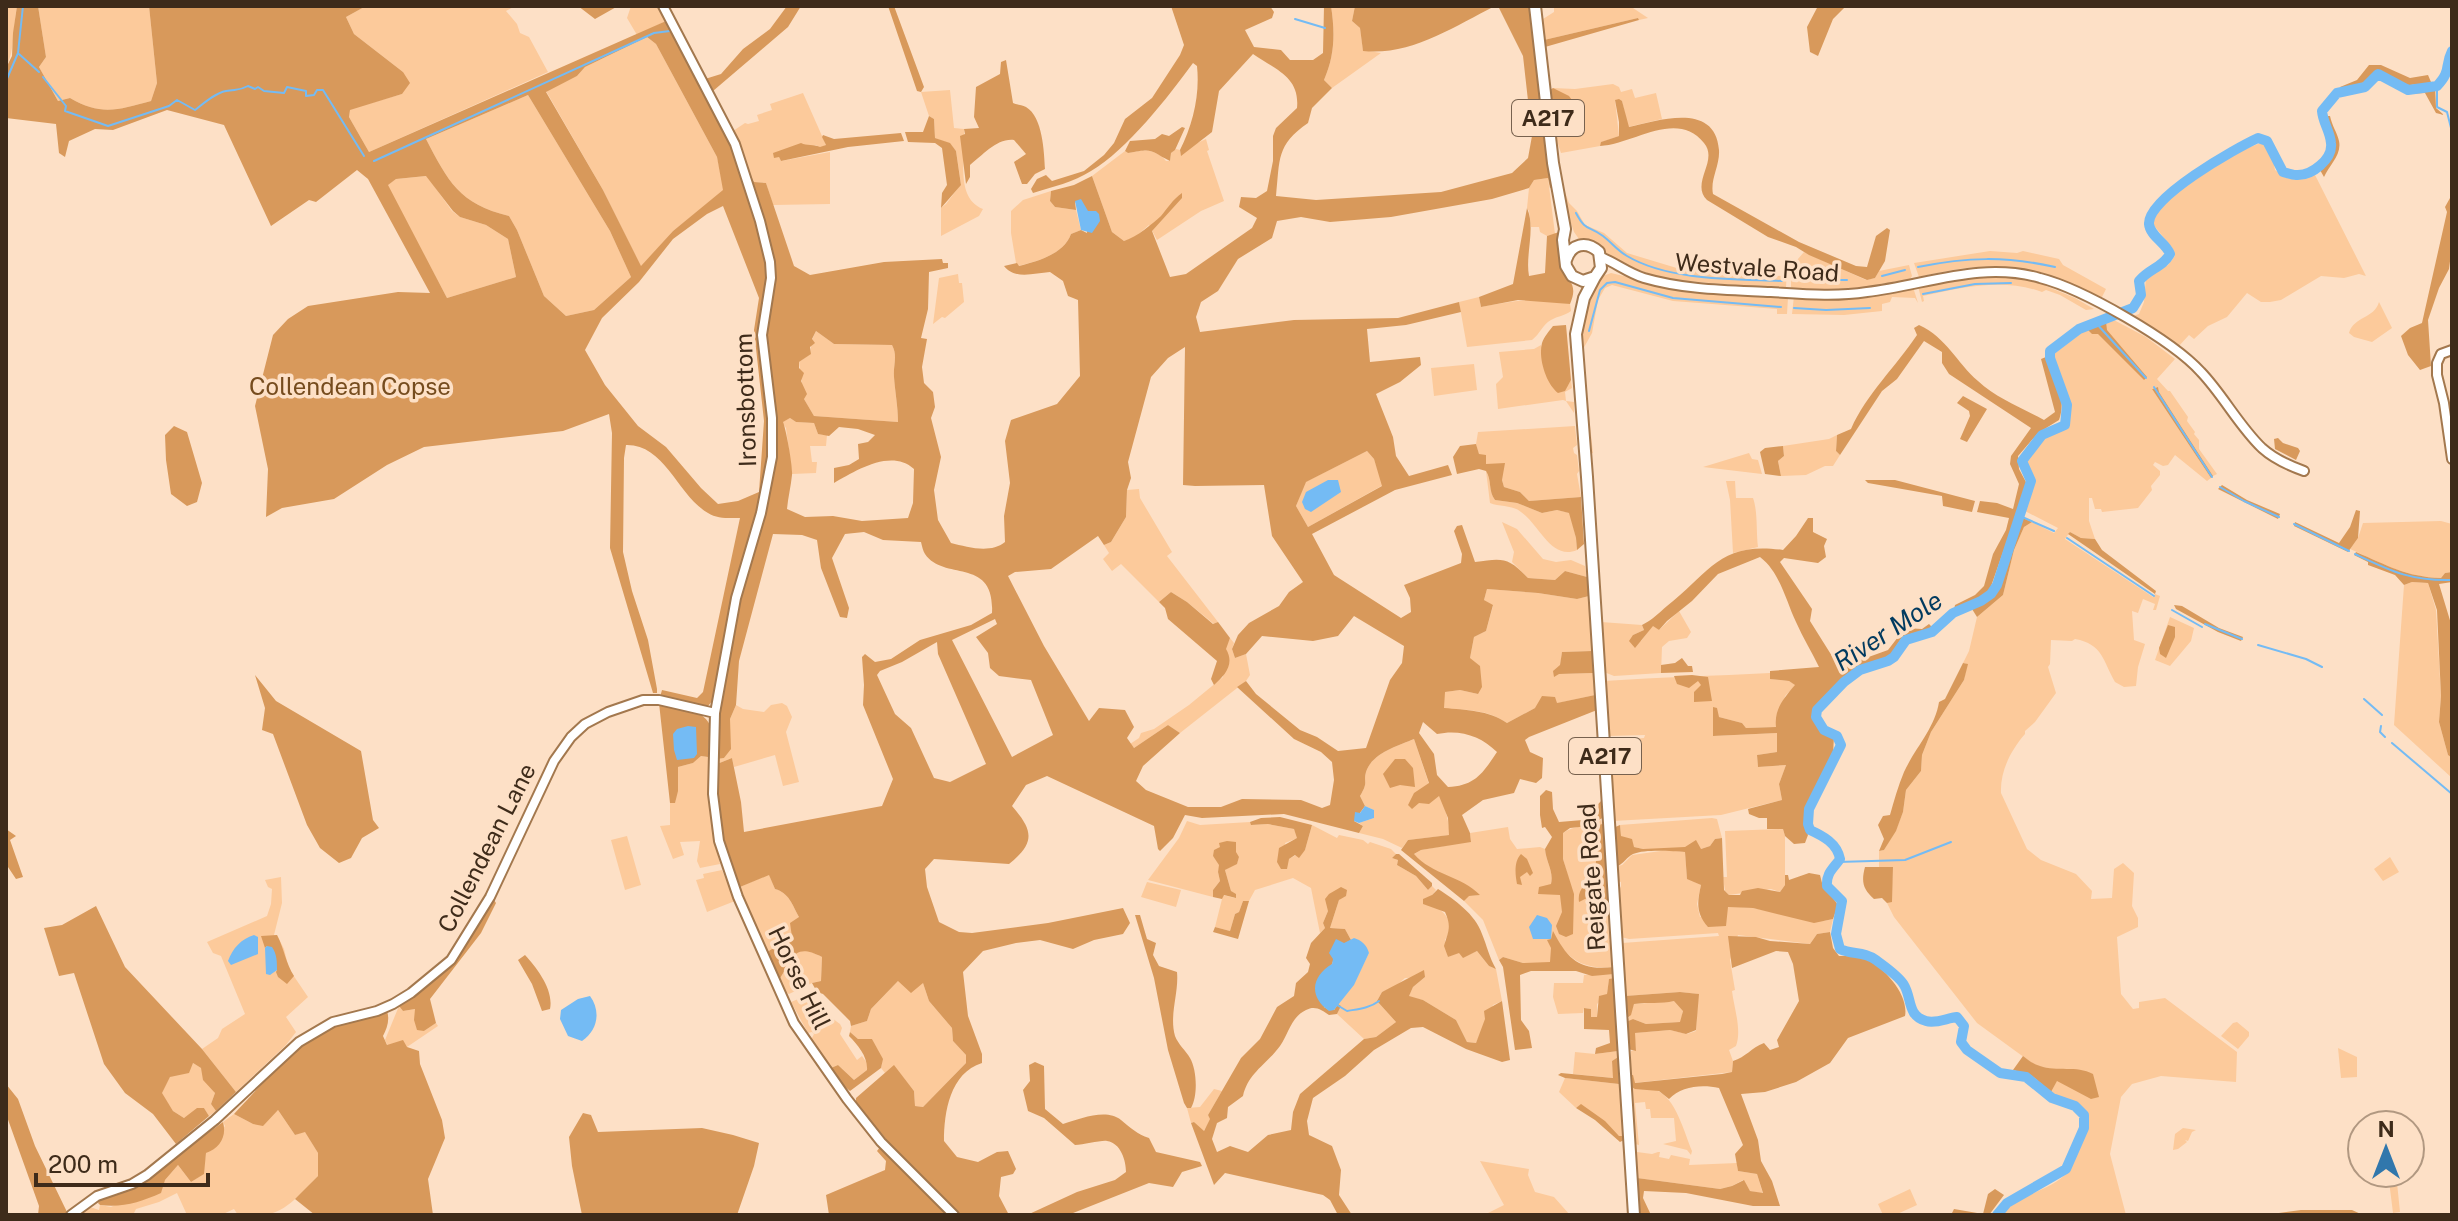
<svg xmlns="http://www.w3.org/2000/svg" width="2458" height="1221" font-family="'Public Sans',sans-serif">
<rect width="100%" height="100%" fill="#fde0c6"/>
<path fill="#fcca9b" d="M6,6H17C13,27 15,50 6,68Z
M38,6H149L157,83L151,101C118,110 101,116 70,98L58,101L39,67L46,57Z
M366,6H515L506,11L517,24L520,33L529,37L548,72L369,152L349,117L350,109L402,94L403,72L354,34L346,17Z
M631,6H658L666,21L637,35L627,18Z
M1331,6H1355L1352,21L1360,28L1363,50L1381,53L1332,88L1324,80C1335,55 1335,32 1331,6Z
M1554,6H1630L1648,18L1639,20L1638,18L1544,40L1543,19L1554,12Z
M647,37L656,44L717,157L724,190L673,231L641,267L603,190L546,91L577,76L585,67Z
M1613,84L1619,87L1621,92L1632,89L1635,98L1656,93L1662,119L1628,127L1622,101L1615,100L1619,136L1602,142L1600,146L1561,153C1553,131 1552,111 1553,88L1575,89Z
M950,90L954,128L964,129C966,154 954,198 983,209L979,216L941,236V208L946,204L961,184L956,151L950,144L935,138L934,119L929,116L921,92Z
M803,93L826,145L820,148L816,145L779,157L781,161L830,152V204L773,205L766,183L754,182L751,177L733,131L745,123L748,124L759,121L757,115L772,110L770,104Z
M528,95L610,231L631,277L594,310L566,316L544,296L517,230L509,216C459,204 448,181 426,139Z
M1206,139L1209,150L1207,151L1224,201L1201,211L1157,240L1149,225L1134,238L1124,241L1112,232L1092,176L1125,151L1128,153C1143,150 1156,148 1166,161H1170L1171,153L1176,149L1180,150L1181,155L1195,144Z
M2263,142L2272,154L2275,170C2287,179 2302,183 2314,173L2366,276L2359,274L2344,278L2321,276L2281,300L2270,302H2261L2247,293L2227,317L2208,326L2194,339L2189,335L2178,347L2130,317L2139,314L2144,302L2146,277L2168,265L2175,256L2173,249L2152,223L2155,213L2171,195L2238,152Z
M1557,171L1569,203L1577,211L1585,225L1604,233L1627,253L1680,269L1707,272L1782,276L1787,271L1786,287L1783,289L1674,280L1655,276L1614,260L1594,242L1579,239L1574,232L1563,201Z
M427,176L452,211L460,217L486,225L508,239L516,277L447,298L387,185L396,179Z
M1548,178L1555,234L1547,236L1540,232L1539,227H1531L1529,211L1527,208L1529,188L1534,180Z
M1051,191L1050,201L1055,207L1076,210L1081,230L1071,234C1064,254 1038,261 1018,266L1016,263L1011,233V211L1023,200Z
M1990,251L2017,253L2023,251L2059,259L2063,265L2106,289L2100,301C2079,291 2058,280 2037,273C1997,261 1958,268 1919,277L1914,263Z
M1804,252L1866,280L1875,278L1879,271L1909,265L1912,276L1910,279L1849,290H1794L1791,287V267Z
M1611,273L1687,291L1786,296L1788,298L1787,314H1777V309L1673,301L1612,285L1605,288L1598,300L1592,333L1582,351L1593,453L1590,454L1579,346L1588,298L1600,277Z
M958,274L959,283H962L964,302L945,318L942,317L933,324L939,278Z
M2003,274L2045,282L2046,286L2075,298L2094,309L2086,310L2060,295L2046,290L2042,292C2004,278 1962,287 1923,296L1924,301L1922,302L1918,286L1936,280Z
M1913,287L1918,303L1915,298L1892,297L1890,302L1882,304V311L1844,315L1792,314L1794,296Z
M1479,297L1481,307C1511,301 1541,296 1570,304L1571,311C1564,316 1558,316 1551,320C1543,324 1540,334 1532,340L1467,347L1459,302Z
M2379,302L2392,328L2372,342L2354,337L2349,333C2354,316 2374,319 2379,302Z
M2112,319L2146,337L2175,359L2157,379L2168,391H2170L2188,417L2187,421L2195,432L2194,434L2199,440V449L2217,474L2213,476L2159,392L2158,387L2153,388L2152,389L2211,478L2207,481L2175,455L2168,465L2163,466L2155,462L2153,465L2160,471V475L2151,486L2152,490L2138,508L2102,512L2101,509H2095L2092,498H2089V521L2095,539L2081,538L2070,532L2065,539L2153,597L2155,594L2160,596L2156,610H2153L2155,604L2143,599L2138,613L2132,611L2134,640L2145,644L2138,667L2136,686L2124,687L2115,682C2103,661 2103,644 2075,639L2072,641L2051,640L2050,664L2048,667L2056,693L2035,722L2025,731V734C2011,750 2000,771 2001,793L2027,849L2041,860L2076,874L2092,891L2091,899L2112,898L2114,869L2123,863L2134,873L2132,906L2138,918V927L2117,937L2121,994L2133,1009L2139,1008V1002L2165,998L2237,1052L2236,1082L2161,1076L2132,1084L2121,1097L2110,1154L2126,1215H2000C2012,1196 2050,1192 2068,1172C2075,1164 2078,1148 2082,1138C2086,1128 2091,1118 2083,1108C2075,1098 2059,1101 2051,1092L2057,1080L2091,1098L2047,1068L2036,1066L1977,1023L1894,917L1887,903L1891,901L1893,867H1879V851L1884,850L1896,830L1903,812L1906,790L1921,771L1922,755L1931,732L1964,680L1967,664L1963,663L1969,651L1977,617L2003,595L2014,550L2024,527L2032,522L2054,533L2058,528L2025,511L2034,485C2033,479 2028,473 2027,467C2023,447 2051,433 2065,429C2079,403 2059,379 2054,354L2084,331Z
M816,331L834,344L892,345C898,356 893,365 894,377C895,392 898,406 898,422L814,416L804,399L799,362L810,354L812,340Z
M1541,345L1543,362L1564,391L1571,380L1572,388L1565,392L1566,401L1574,402V413L1566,401L1563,400L1498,409L1496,384L1503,377L1499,352L1534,349Z
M1474,364L1477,390L1434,396L1431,368Z
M790,418L796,422L814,423L818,434L827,435L826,446H810L812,462H817L816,473L792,474L786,428L782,422Z
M1575,426L1577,445L1573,448L1574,453L1577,455L1579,471L1577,474L1581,497L1529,501L1520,492L1504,487L1502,480L1486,464V456L1479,455L1476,444L1478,432Z
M1837,435L1836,451L1840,455L1833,466H1825L1806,475L1781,476L1778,461L1784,456L1783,446L1829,439Z
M1367,451L1374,459L1383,485L1308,527L1296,506L1305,482Z
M1749,453L1752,459L1758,460L1762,474L1703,467Z
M1486,471C1492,480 1488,491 1495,500L1517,503L1542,513L1557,510L1570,513L1576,538L1577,550C1551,561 1539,524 1521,512C1513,505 1500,507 1490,503Z
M1726,481H1735L1736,498H1753C1758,512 1756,532 1758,547L1733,553L1730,500Z
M1139,489L1140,498L1172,552L1167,556L1218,622L1214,624L1187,602L1171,592L1159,602L1121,564L1112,571L1103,559L1109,553L1104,545L1111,542L1126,517L1127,490Z
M2441,521L2452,524V572L2445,573L2441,578C2404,577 2382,563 2350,549L2358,538L2363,523Z
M1502,522L1517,529L1543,559L1556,562L1571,560L1585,566L1587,577L1565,571L1555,580L1528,578L1512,562L1514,552Z
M2412,582L2428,583L2436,610L2441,696L2439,722L2448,755L2452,758V778L2394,725L2404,585Z
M1487,589L1538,593L1577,599L1589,596L1592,651L1562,652L1559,674L1593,673L1595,695L1535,708L1507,723C1489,710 1465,709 1444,709V692L1460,690L1478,694L1470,658L1474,637L1486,631L1493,606L1484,600Z
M1679,611L1691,632L1687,638L1669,641L1662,647L1661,673L1614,676L1604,672L1601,622L1642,625L1644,630L1633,635L1641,641L1653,625L1659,630Z
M2170,617L2194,628L2191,641L2170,666L2155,660Z
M1230,638L1234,643L1232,649L1235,658L1246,654L1250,675L1246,681L1180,733L1168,725L1134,748L1130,744L1139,738L1141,733L1154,729L1189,705L1223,677L1225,649Z
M1770,673L1771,679L1789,681L1796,685L1785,696L1777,727L1746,728L1742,723L1719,717L1714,736L1777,733V752L1757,755L1758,767L1786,765L1779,784L1782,800L1721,815L1613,821L1610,771L1612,770L1610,760L1612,757L1609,741L1644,738L1645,735L1608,736L1604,681C1661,677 1715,676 1770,673Z
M782,703L787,706L792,717L786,732L799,782L783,786L775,755L734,767L732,758L717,764V759L724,758L730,749V719L736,705L743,709L764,712L771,705Z
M1414,739L1430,787C1445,796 1448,819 1450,835L1408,840L1402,848L1383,839L1359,833L1363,826L1359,823L1374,818V810L1365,806L1360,796C1369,781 1363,783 1366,772C1372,753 1398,746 1414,739Z
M701,756L708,757L712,829L720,864L700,868L697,861L700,841L680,842L684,855L673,859L660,826L670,825V803H675L678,767L693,763Z
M1712,818L1717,819L1722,838L1715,839L1710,846L1701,849H1643L1634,847L1621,836L1620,825Z
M1601,820L1602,824L1599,825C1596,834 1599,839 1598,847C1597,861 1594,862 1597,877L1592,880L1587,898H1600L1598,924L1610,913L1611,935L1609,940L1612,941L1614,967C1592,969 1576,965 1562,948H1551V963H1523L1503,957L1499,960L1483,920L1464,901L1468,896L1479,895L1426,867L1413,855L1421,850L1471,841L1470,833L1508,827L1510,839L1517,849L1540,847L1545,849C1546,862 1554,871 1551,884L1573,894L1563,859V833C1574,825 1589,827 1601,820Z
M1187,821L1200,825L1250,822L1252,825L1268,824L1294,829L1298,838L1285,843L1289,859L1305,850L1312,825L1337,838L1339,835L1363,840L1368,844L1370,842L1391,849L1396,854L1392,858L1398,860L1397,865L1416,876L1428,890L1432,886L1436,890L1432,895L1435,907C1449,914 1454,926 1445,940L1448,957L1459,952L1463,957L1477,951L1489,966L1496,969L1502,1001L1493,1005L1476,1043L1467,1042L1456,1020L1423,1000L1408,997L1413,987L1425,977L1405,978L1396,986L1382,992L1377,1001L1396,1022L1376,1037L1364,1039L1337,1014L1341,1006L1338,1004L1353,985L1369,953L1354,938L1351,940L1345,929L1330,928L1339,900L1346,890L1328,911L1323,923L1325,928L1320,933L1311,888L1293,878L1255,890L1249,901H1243L1239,912L1235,914L1230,931L1215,927L1223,895L1235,898L1231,891L1225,870L1237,863L1239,857L1220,847L1213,856L1220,865L1218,872L1220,881L1213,890V897L1148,880L1179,838Z
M1783,829L1785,836V885L1780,892L1771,889L1729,895L1725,891L1723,877H1727L1725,831Z
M627,836L641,885L625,890L611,840Z
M1668,850L1685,852L1687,878L1701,885L1697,904L1700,917L1727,906L1753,908L1824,921L1833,919L1830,932L1817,934L1810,944L1738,935L1730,960L1735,990L1732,991C1734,1008 1742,1030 1736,1046L1729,1050L1733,1061L1732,1072L1634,1083C1627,1072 1631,1063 1631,1051L1636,1050L1634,1033L1670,1030L1687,1034L1696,1031L1698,994L1680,992L1625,996L1622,943L1719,936L1718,933L1629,939L1621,937L1617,890L1621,887V882L1618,881V866L1622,865L1632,855Z
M2390,857L2399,872L2383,881L2374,869Z
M722,870L735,901L707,912L696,880L704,878L703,874Z
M769,874L775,889C789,893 792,904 799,917L792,937L767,952L740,887Z
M281,877L282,903L274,935H277L284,949L289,969L308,997L286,1017L296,1032L286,1045L236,1092L202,1049L218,1038L222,1029L245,1014L221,956L213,953L207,942L267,916L271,904L272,889L268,887L265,880Z
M1147,882L1181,890L1176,907L1141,897Z
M801,950L810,951L822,957L821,981L812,983L789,994L785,992L779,980L794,955Z
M1614,974L1615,978L1609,980L1607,994L1597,1004V1017H1591V1009L1584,1008L1583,1013L1558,1014L1553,997L1554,983H1583L1584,975Z
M898,981L923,983L929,1001L952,1028L953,1041L966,1055V1063L923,1107L915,1106L914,1091L894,1066L885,1073L881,1068C884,1055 877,1051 872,1039H858L850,1032L851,1026L867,1021L871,1009Z
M803,997L840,1024L842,1028L840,1034L857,1060L862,1056L867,1063V1070L854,1080L838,1065L831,1068L811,1040L814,1034L812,1032L808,1033L791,1002Z
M1675,1001L1683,1010L1681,1022L1646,1024L1633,1019L1627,1022L1634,1004Z
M399,1006L403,1011L415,1009L424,1031L436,1023L438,1026L407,1047L388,1046L385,1040Z
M2237,1022L2249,1032V1036L2238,1049L2221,1036L2233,1023Z
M2338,1048L2357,1057V1077L2341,1078Z
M1618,1051V1057L1612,1061L1614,1078L1573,1074L1575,1052L1595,1054Z
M193,1063L201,1068L215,1093L211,1104L216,1111L209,1116L204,1108L184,1118L173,1111L161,1093L170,1077Z
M1565,1078L1619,1084L1623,1136H1619L1581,1105L1576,1108L1559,1092Z
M1630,1086C1638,1090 1647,1087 1656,1090C1676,1098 1684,1132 1692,1151L1691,1155L1687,1150L1663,1144L1676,1141L1674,1118H1651L1650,1109H1646L1645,1102L1635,1103L1639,1145L1635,1144Z
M1214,1089L1222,1091L1208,1115L1211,1119L1203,1132L1194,1122L1191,1123L1187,1108L1200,1107Z
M278,1110L295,1135L305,1131L318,1153V1176C303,1191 287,1212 265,1215C257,1216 247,1215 238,1215L234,1209L221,1215H187L177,1193L159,1202L136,1209L133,1215H76L87,1206L99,1210L100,1205L111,1207L165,1180L178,1165L191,1182L203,1174L206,1153L225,1126L223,1122L234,1114L253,1124Z
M2183,1128L2196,1130L2192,1132L2188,1141L2185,1140L2187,1142L2178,1149L2173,1150L2175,1134Z
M1637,1152L1652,1154L1658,1152H1660L1659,1157L1669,1159L1671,1155L1690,1159L1689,1165L1737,1163L1738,1171L1757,1174L1763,1194L1750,1191L1743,1180L1732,1186L1720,1189L1637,1178Z
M1480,1161L1529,1169L1528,1175L1535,1192L1554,1197L1570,1215H1484L1504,1205Z
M2388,1173H2396L2400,1212L2393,1213Z
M1910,1189L1917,1205L1895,1215H1883L1878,1204Z"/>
<path fill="#d8995b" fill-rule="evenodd" d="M17,6H38L46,57L39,67L58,101L70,98C101,116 118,110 151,101L157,83L149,6H366L346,17L354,34L403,72L410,83L402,94L350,110L349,117L369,152L666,21C697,69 723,125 744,179L751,177L754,182L766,183L794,266L810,275L884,262L942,259L943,263H948V268L929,272L928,309L921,338L927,339L922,367L924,383L933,392L935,407L931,418L941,457L934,490L938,520L951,543C968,547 990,554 1005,542L1004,516L1010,483L1005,441L1011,420L1057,404L1080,376L1078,300L1068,296L1063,281L1050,272C1034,273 1015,280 1004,266L1017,263L1019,266C1038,261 1064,254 1071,234L1081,230L1087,233L1088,212L1075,202L1076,210L1055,207L1050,201L1051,191L1074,185L1092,176L1112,232L1124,241C1137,237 1152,224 1161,216C1167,209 1173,199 1182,193V198L1152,231L1170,277L1186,274L1252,228L1257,218L1239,207L1241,197L1256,198L1267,191L1273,161V136L1276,128L1297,108C1300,77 1276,70 1253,54L1219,91L1212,132L1181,156L1180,150C1193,124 1200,95 1197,66L1193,63C1168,97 1127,150 1091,171C1074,182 1052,187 1033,193L1031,189L1037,179L1046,175L1052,181L1084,171L1104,155L1114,143L1125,119L1152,98L1180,55L1184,45L1171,6H1270L1274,12L1272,18L1245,30L1254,47L1281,50L1290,60H1313L1323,53L1324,6H1331C1335,32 1335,55 1324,80L1332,88L1312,108L1308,123C1276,145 1280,159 1276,196L1316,200L1441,192L1512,173L1528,158L1532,136L1523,56L1498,6H1531L1553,187L1550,188L1548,178L1534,180L1529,188L1492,199L1391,217L1330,222L1301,217L1277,221L1272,238L1238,259L1218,291L1201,302L1196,317L1200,332L1294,320L1398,318L1459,302L1461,312L1406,325L1367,329L1370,362L1420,357L1421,365L1400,382L1376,394L1393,437L1396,456L1409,476L1448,465L1452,475L1395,490L1312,534L1334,575L1401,618L1411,612L1410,598L1404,585L1461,563L1462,554L1454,531L1457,526L1462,525L1475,562C1503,558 1508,557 1528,578L1555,580L1565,571L1587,577L1589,596L1577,599L1538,593L1487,589L1484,600L1493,605L1486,631L1474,637L1470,658L1480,666L1482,687L1478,694L1460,690L1445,692L1444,708C1465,710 1489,710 1507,723L1535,708L1542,696L1555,697L1557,703L1595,695L1597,710L1529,737L1525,740L1530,752L1543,758L1542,778L1536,783L1520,779L1514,793L1483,800L1462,815L1470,833L1471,842L1421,850L1414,854C1432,875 1462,876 1480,895L1469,896L1464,901L1401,850L1408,840L1449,835L1448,818L1439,796L1429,804L1419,803L1412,809L1408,805L1414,793L1429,783L1414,739C1398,746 1372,753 1366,772C1363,783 1369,781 1360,796L1365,806L1354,821L1363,826L1359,833L1284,814L1202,818L1185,815L1173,838L1160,851L1158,849L1154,826L1047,776L1026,785L1012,806C1034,831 1035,843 1009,864L934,859L925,869L927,887L939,922L959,932L972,933L1048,923L1123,908L1130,923L1123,934L1094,940L1073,949L1040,940L1016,943L983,951L963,972L968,1016L982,1054V1063C950,1073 944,1112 944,1141L957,1157L978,1162L997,1152L1008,1151L1016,1169L1013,1174L1001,1177L999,1196L1009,1215H829L826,1195L885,1170L886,1161L877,1151L886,1139L856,1103V1098L894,1065L914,1091L915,1106L923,1107L966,1063V1055L953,1041L952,1028L929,1001L923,983L911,993L898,981L871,1009L867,1021L851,1026L850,1021L823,994L817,992L812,983L821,981L822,957C793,942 793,959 779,980L767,952L792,937L790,923L799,917C792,904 789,893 775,889L769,875L740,887C722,847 717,807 717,764L732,758L741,802L744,832L882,806L893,779L863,705L864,685L862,657L865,654L875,662L891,659L920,640L971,625L992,613C995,556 944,582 925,554C923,551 922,546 921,542L883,540L864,532L845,534L832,558L849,608L847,618L840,617L821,568L817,540L802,535L773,534L739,661L736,705L730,719L731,749L724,758L717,759V725L726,633L713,700L708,706L660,697L662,690L697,698L703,692L740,518C729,518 717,519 708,513C678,496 665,444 626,445L624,458L623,552L632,591L648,640L657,689V693H653L610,548L612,433L609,414L563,431L424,447L387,465L334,499L282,508L266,517L268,469L255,406L273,335L288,319L308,306L398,292L430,293L368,179L357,170L316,202L309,200L271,226L224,125L167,110L113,130L95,129L69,141L65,157L59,153L56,124L6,118V68L12,56L13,33ZM647,37L656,44L717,157L723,190L673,231L641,266L603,190L546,92L577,76L585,67ZM528,95L610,231L631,277L594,310L566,316L544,296L517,230L509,216C459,204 448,181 426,139ZM426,176L453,211L460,217L486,225L508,239L516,277L447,298L388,185L396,179ZM723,206L759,298L754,330L764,421L759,492L738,501L718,504L701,488L666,447L638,426L605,385L585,350L602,318L639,282L673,239L707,214ZM816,331L834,344L892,345C898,356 893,365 894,377C895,392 898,406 898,422L814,416L804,399L807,394L801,381L804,373L799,368V362L811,354L810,347L815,343L812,339ZM1185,347L1183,485L1195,486L1264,485L1272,536L1303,582L1289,592L1279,606L1249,623L1238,635L1232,649L1235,658L1246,654L1262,636L1313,641L1338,636L1354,616L1404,646L1402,663L1390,680L1366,748L1338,751L1317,737L1300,730L1256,694L1246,681L1237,687L1294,739L1321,752L1332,762L1334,780L1330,805L1322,808L1301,800L1242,799L1221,807H1188L1146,790L1136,781L1143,766L1180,733L1168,725L1134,748L1127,738L1134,727L1125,710L1099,708L1089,721L1044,646L1008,576L1015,572L1051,569L1098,536L1104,545L1111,542L1126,517L1127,490L1131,478L1128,462L1151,377L1168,358ZM790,418L796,422L814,423L818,434L829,436L839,427L858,429L875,435L868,442L858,444L859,459L849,465L834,468V483C855,471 891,448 914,469L913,503L908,518L862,521L833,516L805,517L787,509C788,497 791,486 792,475C793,467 786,429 783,422ZM1367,451L1374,459L1382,486L1308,527L1296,506L1306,482ZM995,619L997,624L976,637L988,653L990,668L999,676L1031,680L1053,735L1012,757L952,640ZM937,642L938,654L986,764L950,782L934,778L911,728L895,714L877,675L880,671L902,662ZM1423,722L1437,734C1460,729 1481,736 1497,752C1483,773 1475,786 1448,787L1437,775L1434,754L1419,733Z
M578,6H618L595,19Z
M787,6H801L788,27L713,91L705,79L721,74L743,49L770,29Z
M888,6H894L924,87L921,92L917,91Z
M1355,6H1495C1453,27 1411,56 1363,51L1360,28L1352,21Z
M1818,6H1846L1833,19L1818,56L1810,52L1807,27Z
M1638,18L1639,20L1545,47L1544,40Z
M1006,60L1013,103C1018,105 1022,105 1026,107C1043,117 1044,152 1045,169L1035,174L1027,184H1022L1014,162L1026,154L1014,140C997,138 983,155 970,165V177L966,184L960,136L965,134L964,129L979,128L974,117L976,87L1000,74L1001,62Z
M2369,65H2381L2410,78L2428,75L2431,82L2435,85L2436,108L2444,115L2436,113L2425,93L2408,94L2418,90V84L2404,86L2380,72L2374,73L2365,82L2342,89L2340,87L2357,80Z
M1553,88L1569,96L1577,107L1552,113L1550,90Z
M1619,99L1622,101L1629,127C1658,121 1715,101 1719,150C1720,166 1710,179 1713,194L1799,242L1856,266L1867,267L1876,236L1887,228L1890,230L1885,261L1875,278L1867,280L1809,255L1796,247L1768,237L1707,200C1690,183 1719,161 1704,143C1677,109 1634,144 1600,146L1601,142L1619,136V122L1615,100Z
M929,116L934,119L935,138L950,143L956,151L961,185L941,208L942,193L947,185L942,148L935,143L908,142L905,132H923Z
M2328,116H2330C2332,126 2337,132 2339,141C2342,155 2329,165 2324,177L2320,170C2339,151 2339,144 2326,120Z
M1182,127L1185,128L1175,150L1171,153L1170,161C1149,150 1154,148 1128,153L1125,151L1130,141L1155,139L1162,134L1169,136Z
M901,133L904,141L848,147L781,161L779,157L774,158L773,153L801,143C807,146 813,144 820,147L826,145L822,137L823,135L834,139Z
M2450,183H2452V246L2449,269L2439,288L2428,320L2431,366L2420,370L2408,355L2401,336L2410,328L2422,323L2447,212L2445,207L2450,198Z
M1527,208C1536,229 1525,254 1529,276L1545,273L1547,236L1559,232L1569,279C1575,288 1574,294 1570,304L1518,300L1481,307L1479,297L1513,284Z
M2106,322L2107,330L2147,377L2144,380L2098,334H2092L2088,330Z
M1566,325L1571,380L1565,391L1558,393C1546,384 1538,358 1542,343C1544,337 1549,331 1553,326Z
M1919,325C1947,338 1956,362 1978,381C1996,398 2022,408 2044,420L2055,412L2041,359L2046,357C2055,378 2067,398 2059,420L2038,433L2018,456L2019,469L2027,484L1989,592L1976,601L1954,610L1955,605L1975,595L1984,586L1993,554L2006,530L2009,518L1977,512L1980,501L1997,503L2013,509L2019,484L2010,464L2011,456L2031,428L1949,374L1942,363V352L1924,341L1897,379L1882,391L1840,455L1836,451L1837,435L1851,429C1867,393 1895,368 1917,335L1914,328Z
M2158,387L2159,392L2213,476L2211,478L2152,389Z
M1963,396L1987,409L1967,442L1960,439L1970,416L1969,411L1957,403Z
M174,426L187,432L202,483L197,502L187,506L171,494L166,460L165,435Z
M2278,438L2283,443L2298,448L2300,451L2296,460L2275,449L2274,439Z
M1476,444L1479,454L1486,455V464L1505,463L1502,480L1504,487L1520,492L1529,501L1581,497L1584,544L1577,550L1576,538L1569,513L1557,510L1542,513L1517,503L1495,500C1488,491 1492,480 1486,471L1479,469L1457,474L1453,457L1460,446Z
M1783,446L1784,456L1778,461L1781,476L1765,474L1760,452L1765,448Z
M1865,480H1895L1975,501L1972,512L1943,506L1942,496L1868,483Z
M2222,485L2247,500L2280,514L2278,519L2218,489Z
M2356,510L2360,511L2358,538L2348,552L2294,526L2295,522L2339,543L2350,527Z
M1808,518H1813V532L1827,539L1824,546L1826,557L1818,563L1784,558L1780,562L1812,609L1810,621L1837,664L1852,663L1888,650L1905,628L1922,629L1929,624L1932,627C1923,634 1913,631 1903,637C1897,642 1895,652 1888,657C1880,663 1868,663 1859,668C1844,677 1842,682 1831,693C1811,713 1805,723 1834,739C1833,746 1834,753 1832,758C1824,784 1794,808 1808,835L1805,843L1794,844L1785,836L1783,829H1767V818H1759L1749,814L1748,809L1782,800L1779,784L1786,765L1758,767L1757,755L1777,752V733L1713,736V707L1717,708L1719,717L1742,723L1746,728L1776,727C1774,709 1784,698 1795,685L1789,681L1770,679V671L1819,667C1812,652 1803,638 1796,622C1786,601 1780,572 1760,557L1718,574L1692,601L1667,621L1659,630L1653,626L1635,648L1629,641L1633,635L1644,630L1642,625C1652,620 1659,613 1667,606C1710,572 1720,541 1783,550L1796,536Z
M2023,518L2032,522L2024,527L2014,550L2003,595L1977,617L1972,609L1984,602L2001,585L2013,540Z
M2070,532L2081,538L2095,539L2102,550L2156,591L2155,594L2068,534Z
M2356,552C2387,565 2406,577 2441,578L2445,573L2452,572V582L2439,584L2452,627V758L2448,755L2439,722L2441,696L2437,610L2428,583L2412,582L2404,585L2395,575L2368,565V562L2354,555Z
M1171,592L1187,602L1213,624L1218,622L1230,638L1226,649C1235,664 1225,675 1214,685L1211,679L1217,661L1168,619L1165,608L1159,602Z
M2174,605L2182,606L2219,628L2243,637L2241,641L2218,632L2176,609Z
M2168,625L2175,627V637L2166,658L2160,654L2159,648Z
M1592,651L1593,673L1559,674L1554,677L1553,671L1560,665L1562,652Z
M1682,658L1688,666H1692L1693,672L1661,673V665L1675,663Z
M1963,663L1968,664L1964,680L1931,732L1922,755L1921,771L1906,790L1903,812L1896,831L1884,850L1879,851L1884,839L1878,825L1883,816L1890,815C1894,801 1898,786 1904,772C1915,748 1935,728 1939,702L1945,699Z
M255,675L276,701L361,751L373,820L379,828L362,838L351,858L339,863L320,848L307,825L273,734L262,730L265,708Z
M1692,675L1708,677L1712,701L1694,702V692L1701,685L1698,681L1689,688L1677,684L1674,676Z
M659,703C676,706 702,708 710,725L708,757L701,756L693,763L678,767V791L675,803H670Z
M1395,759H1405L1413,768L1415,787L1400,785L1390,788L1383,774Z
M1546,790L1552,792L1553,809L1559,822L1583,820L1602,800L1604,817L1589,826L1570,828L1563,833V859L1574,894L1573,934L1566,937L1559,934L1556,926L1562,912L1560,895L1538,894L1539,887L1551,884C1554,871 1546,862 1545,849L1552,837L1545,827L1542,828L1540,815V796Z
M1280,817L1312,825L1305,850L1299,858L1295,855L1289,859L1287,869H1281L1277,862L1279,848L1297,838L1294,829L1268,824L1251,825L1250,822L1261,818Z
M1602,824L1605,825L1610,913L1598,924L1592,923L1588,912L1600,906V898H1587L1579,902C1577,889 1586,883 1597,877C1594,862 1597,861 1598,847C1599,838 1596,834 1599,825Z
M1620,825L1621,836L1632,839L1634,847L1643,849L1685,847L1696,840L1701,849L1710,846L1715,839L1722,838L1724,890L1729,895H1740L1742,891L1758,888L1780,892L1785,885V875H1788L1789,880L1809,873L1820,875L1822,883L1838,905L1833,919L1814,923L1753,908L1728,907L1726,926L1708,927C1696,913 1697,903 1701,885L1687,879L1685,852C1672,851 1645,849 1633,854C1627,857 1624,863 1618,866L1615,865L1613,828Z
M6,829L16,836L10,840L23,877L16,879L6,864Z
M1227,841L1236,842V852L1239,857L1237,864L1225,870L1231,891L1236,894V898L1224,895L1222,899L1213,897V890L1220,881L1218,872L1219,865L1213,856L1214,850L1220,847L1219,843Z
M1396,854H1399L1432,883V886L1428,890L1416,876L1397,865L1398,860L1392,858Z
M1521,854L1527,859L1533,873L1530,876L1527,872L1520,877L1522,885L1517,884C1515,874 1514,861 1521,854Z
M1865,867H1893L1892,902L1887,903L1882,898L1874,899C1863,889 1861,882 1865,867Z
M1341,887L1347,890L1346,896L1339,900L1330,928L1345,929L1351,940C1328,951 1328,985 1324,1007L1329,1010H1334L1338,1004L1341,1006L1337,1014L1329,1015C1322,1010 1315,1005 1306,1010C1291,1017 1289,1033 1280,1046C1267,1064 1248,1073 1243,1096L1228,1107L1227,1118L1217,1123L1212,1139L1217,1152L1230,1146L1248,1152L1268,1135L1291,1130L1293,1112L1300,1094L1364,1039L1376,1037L1396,1022L1377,1001L1382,992L1424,970L1425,977L1413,987L1409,996L1423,1000L1456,1020L1467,1042L1476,1043L1485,1019L1484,1011L1502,1001L1510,1060L1502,1062L1466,1049L1423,1027L1411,1028L1374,1050L1345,1076L1313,1098L1307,1121L1309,1135L1332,1146L1341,1170L1339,1195L1352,1215H1338L1330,1200L1323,1195L1225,1173L1214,1185L1191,1123L1194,1122L1204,1131L1210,1119L1208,1115L1241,1058L1260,1039L1277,1007L1294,996L1296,983L1308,972L1310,964L1306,958L1311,943L1325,928L1323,923L1328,911L1325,899L1329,894Z
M1438,889C1455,900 1475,914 1482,934C1487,946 1489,957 1496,969L1489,966L1477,951L1463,958L1459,953L1448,957L1444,946C1448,932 1452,927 1445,912L1423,904V899L1432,895Z
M494,900L496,903L481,933L430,999L436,1023L424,1031L417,1030L414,1020L415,1009L403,1011L399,1006L439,974L476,920Z
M1243,901H1249L1238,939L1213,932L1215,927L1230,931L1235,914L1239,912Z
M96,906L125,967L202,1049L236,1092L216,1111L211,1104L215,1093L203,1080L201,1068L193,1063L189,1073L170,1077L162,1093L173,1111L184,1118L197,1108H204L209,1116L176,1144L153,1114L125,1093L104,1064L74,973L59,976L44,928L62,925Z
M1135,915H1140L1147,939L1156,943L1153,955L1159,966L1177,972C1179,993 1169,1015 1175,1036C1178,1044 1186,1051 1190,1058C1197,1070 1198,1096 1191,1108H1187L1184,1103L1168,1050L1154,978Z
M1553,931C1568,960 1580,971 1614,967V974L1592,976L1576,971H1531L1520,975L1521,1020L1529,1031L1532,1048L1515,1050L1503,967L1499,960L1503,957L1523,963L1550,962L1551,948L1547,940L1551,939Z
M1830,932L1833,948L1839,956C1847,956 1859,956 1866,959C1885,968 1909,995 1905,1016L1848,1038L1830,1063L1796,1082L1765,1092L1741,1094L1758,1140L1761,1161L1772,1181L1780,1206H1753L1686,1193L1644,1191L1643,1198L1651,1215H1638L1637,1178L1720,1189L1732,1186L1744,1180L1750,1191L1763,1193L1757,1174L1738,1171L1735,1154L1743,1145L1719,1088C1702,1084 1681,1086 1669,1099L1659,1091L1635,1089L1630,1086L1629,1075H1633L1635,1083L1722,1074L1732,1072L1733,1061C1746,1057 1751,1048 1764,1043L1770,1050L1779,1047L1777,1040L1799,1001L1793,964L1788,952L1776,951L1732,968L1728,936L1756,937L1770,941L1810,944L1817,934Z
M277,935C284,948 286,964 294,976L287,984L278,977L276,972L277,970L267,946L265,948L261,936Z
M525,955C537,968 554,990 550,1009L542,1011L532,984L518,960Z
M1615,978L1618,1051L1595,1054L1596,1048L1610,1043L1609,1030L1584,1029V1008L1591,1009V1017H1597L1599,996L1607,994L1609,979Z
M1680,992L1699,994L1696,1030L1686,1034L1670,1030L1635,1033L1636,1051L1628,1049L1626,1022L1633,1019L1646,1024L1680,1022L1683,1011L1674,1001C1661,1004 1648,1002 1634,1004L1631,1015L1627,1018L1625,996Z
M387,1011C390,1020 387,1028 383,1036L387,1045L403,1040L407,1047L419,1051L420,1064L442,1120L445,1138L428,1179L433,1215H315L295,1199L318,1176V1153L305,1132L295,1135L278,1110L263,1126L253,1124L234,1114C257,1090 292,1048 321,1032C342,1021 365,1021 387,1011Z
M850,1032L858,1039H872L883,1059L881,1068L850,1091L844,1086L831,1068L838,1065L854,1080L867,1070C868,1057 858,1045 849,1036Z
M2023,1056C2028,1060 2033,1064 2040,1066C2057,1072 2076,1065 2093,1074L2099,1097L2091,1099L2057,1081L2051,1092L2031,1075L2013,1070Z
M1618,1057L1619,1084L1565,1078L1558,1075L1561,1073L1613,1078L1612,1061Z
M1035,1062L1044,1066L1045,1109L1063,1124C1080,1119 1106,1108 1121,1120C1131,1128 1137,1134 1149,1138L1156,1152L1200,1162L1202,1166L1182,1172L1173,1187L1149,1183L1068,1215H1027L1077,1192L1115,1180L1126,1172C1126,1161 1121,1143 1107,1141C1101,1140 1084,1145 1075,1145L1044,1118L1028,1111L1023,1090L1030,1081L1029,1065Z
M6,1084L18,1099L35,1146L67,1212L64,1215H38L39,1206L6,1114Z
M1581,1104L1605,1121L1619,1136H1623L1624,1140L1620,1142L1595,1120L1576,1108Z
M583,1113L591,1115L598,1132L702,1128L733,1135L759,1143L754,1166L737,1215H582L572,1166L569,1137Z
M223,1122C227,1136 220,1148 206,1153L204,1174L191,1182L178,1165L165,1180L161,1193C141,1202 122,1208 100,1205L98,1203L101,1197L148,1179L176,1156Z
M1995,1189L2004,1195L1989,1215H1951L1954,1209L1983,1214L1988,1194Z
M2301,1210H2352L2363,1215H2264Z"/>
<path fill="#74bbf4" d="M1081,199L1088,211H1096L1099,214L1100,221L1092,233L1081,230L1075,201Z
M1328,480H1338L1341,492L1311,512L1305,509L1302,502L1306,492Z
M688,726L696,727L697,754L694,758L677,760L674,750L673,734L677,729Z
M1365,806L1374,810V818L1359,823L1354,821L1355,812L1360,813Z
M1537,915L1547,918L1552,925L1551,939H1533L1529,927Z
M254,935L258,937V954L231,965L228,961C233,948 241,939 254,935Z
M1354,938C1361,940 1367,945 1369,953L1354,985L1334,1010L1329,1011C1308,996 1312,976 1332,964L1333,959L1329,953L1336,939L1344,943Z
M267,946L272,947C277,954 277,962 277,970L270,975L266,974L265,948Z
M590,996C601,1011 598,1030 582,1041L568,1036L560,1019L561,1010L578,999Z"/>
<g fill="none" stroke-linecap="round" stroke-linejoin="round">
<path stroke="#74bbf4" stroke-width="2" d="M1295,19L1325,28
M19,54L39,72
M43,77L66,106L65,111L108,126L169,106L177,100L195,110C204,103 215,93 226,91C236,89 239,91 248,86L255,89L258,87L264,91L284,93L287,87L306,91V96L314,95L317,90H323L364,156
M6,81L18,53L23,6
M2437,86V107L2447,112L2452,132
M374,161L654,33L670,31
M1576,213C1586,232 1588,225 1603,236C1611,242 1618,251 1627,256C1669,281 1735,279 1782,281
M1918,267C1967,257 2006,256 2055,267
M1882,276L1905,270
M1795,280H1847
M1923,294L1975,284L2011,283
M1794,308L1826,310L1870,308
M2095,322L2146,378
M1589,331L1600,290L1607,283L1615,282L1673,298L1781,307
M2154,387L2212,477
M2220,487L2244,501L2279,517
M2020,516L2054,531
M2294,524L2349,551
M2067,538L2154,596
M2355,554C2391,571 2410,581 2452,580
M2172,610L2202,627
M2205,624L2242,639
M2258,645L2306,659L2322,667
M2364,699L2382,715
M2381,726L2380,732L2385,737
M2392,743L2452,794
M6,841L7,842
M1838,862L1905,860L1951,842
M1337,1005L1347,1011C1358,1009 1370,1008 1379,1001"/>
<path stroke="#74bbf4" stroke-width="10" d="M1997,1215L2007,1203L2066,1169L2084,1128V1115L2075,1106L2052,1098L2026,1077L2000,1073L1967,1050L1961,1042L1964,1026L1957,1017C1947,1018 1936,1024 1926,1021C1907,1016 1912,998 1904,985C1899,976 1884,966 1876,960C1864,951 1852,955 1840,949L1836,934L1842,901L1827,886C1826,873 1833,869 1840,859C1837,843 1823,836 1810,830L1808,824L1809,809L1841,745L1837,736L1824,730L1816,717L1817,710L1844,682L1860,670L1888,661L1894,657L1906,640L1932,632L1953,613L1981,601L1991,594L1997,585L2031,481L2022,461L2042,435L2065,425L2067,405L2050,358V351L2079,329L2133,308L2141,295L2139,281C2150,268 2162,268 2170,254C2166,243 2150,236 2149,224C2147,198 2236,148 2258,138L2267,141L2283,172C2287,173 2292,175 2296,175C2312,176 2333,159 2331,143C2330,131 2323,123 2322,111L2337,93L2365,87L2378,74L2408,90L2437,86C2452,70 2444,67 2452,51"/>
<g stroke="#a3784e" stroke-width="12">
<path id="tertiary" d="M663,6L735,144L760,221L770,262L771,278L762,335L772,418V457L761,513L736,598L715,713L713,794L719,841L738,897L794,1023L847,1099L881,1142L954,1215
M1601,257C1616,263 1628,273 1644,278C1685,290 1729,290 1771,292C1803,294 1835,297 1867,292C1926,285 1981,261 2040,278C2083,289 2172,340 2201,372C2223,395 2239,426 2262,448C2273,458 2290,466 2304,471
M2452,350L2441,354L2437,363V375L2444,403L2452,459
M71,1215L97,1196L132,1184L147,1175L215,1120L299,1042L333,1022L377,1011L393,1004L411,993L451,960L490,897L554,761L571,737L585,724L608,712L643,700H659L715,713"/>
</g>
<g stroke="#a3784e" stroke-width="14">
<path id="primary" d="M1535,6L1553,163L1565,229L1563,240L1566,266L1572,276L1583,281L1595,277L1601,268L1599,252C1586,240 1571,244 1566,260
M1595,277L1584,298L1576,334L1587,477L1634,1215"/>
</g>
<use href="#tertiary" stroke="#fff" stroke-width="8"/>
<use href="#primary" stroke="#fff" stroke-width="10"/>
</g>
<g text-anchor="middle" stroke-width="7" stroke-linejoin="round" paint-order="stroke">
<g fill="#fde0c6" stroke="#77614e" stroke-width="2">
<rect x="1512" y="100" width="72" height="36" rx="6"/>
<rect x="1569" y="738" width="72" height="36" rx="6"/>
</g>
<g font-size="22" font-weight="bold" fill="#3e2b1a">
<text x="1548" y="126">A217</text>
<text x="1605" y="764">A217</text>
</g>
<g font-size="24" fill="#3e2b1a" stroke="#fde0c6">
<text transform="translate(1757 268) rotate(4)" y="8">Westvale Road</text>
<text transform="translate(746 400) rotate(-92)" y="8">Ironsbottom</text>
<text transform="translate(487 848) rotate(-63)" y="8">Collendean Lane</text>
<text transform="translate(1592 877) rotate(-94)" y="8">Reigate Road</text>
<text transform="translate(799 978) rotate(64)" y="8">Horse Hill</text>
</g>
<g font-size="24" fill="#764c1e" stroke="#fde0c6">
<text x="350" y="395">Collendean Copse</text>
</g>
<g font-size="26" font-style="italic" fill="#013a5f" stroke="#fde0c6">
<text transform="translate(1888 631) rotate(-33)" y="9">River Mole</text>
</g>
</g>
<rect width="2458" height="1221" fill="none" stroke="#3e2b1a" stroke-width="16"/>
<g transform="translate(2386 1149)"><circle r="38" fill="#fde0c6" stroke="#b19881" stroke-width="2"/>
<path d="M0-6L14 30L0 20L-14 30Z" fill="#3177ac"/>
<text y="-12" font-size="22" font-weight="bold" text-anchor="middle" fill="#3e2b1a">N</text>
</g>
<path d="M36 1173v12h172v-12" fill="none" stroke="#3e2b1a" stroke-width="4"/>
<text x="48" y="1173" font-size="24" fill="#3e2b1a" stroke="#fde0c6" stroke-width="6" paint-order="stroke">200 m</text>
</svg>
